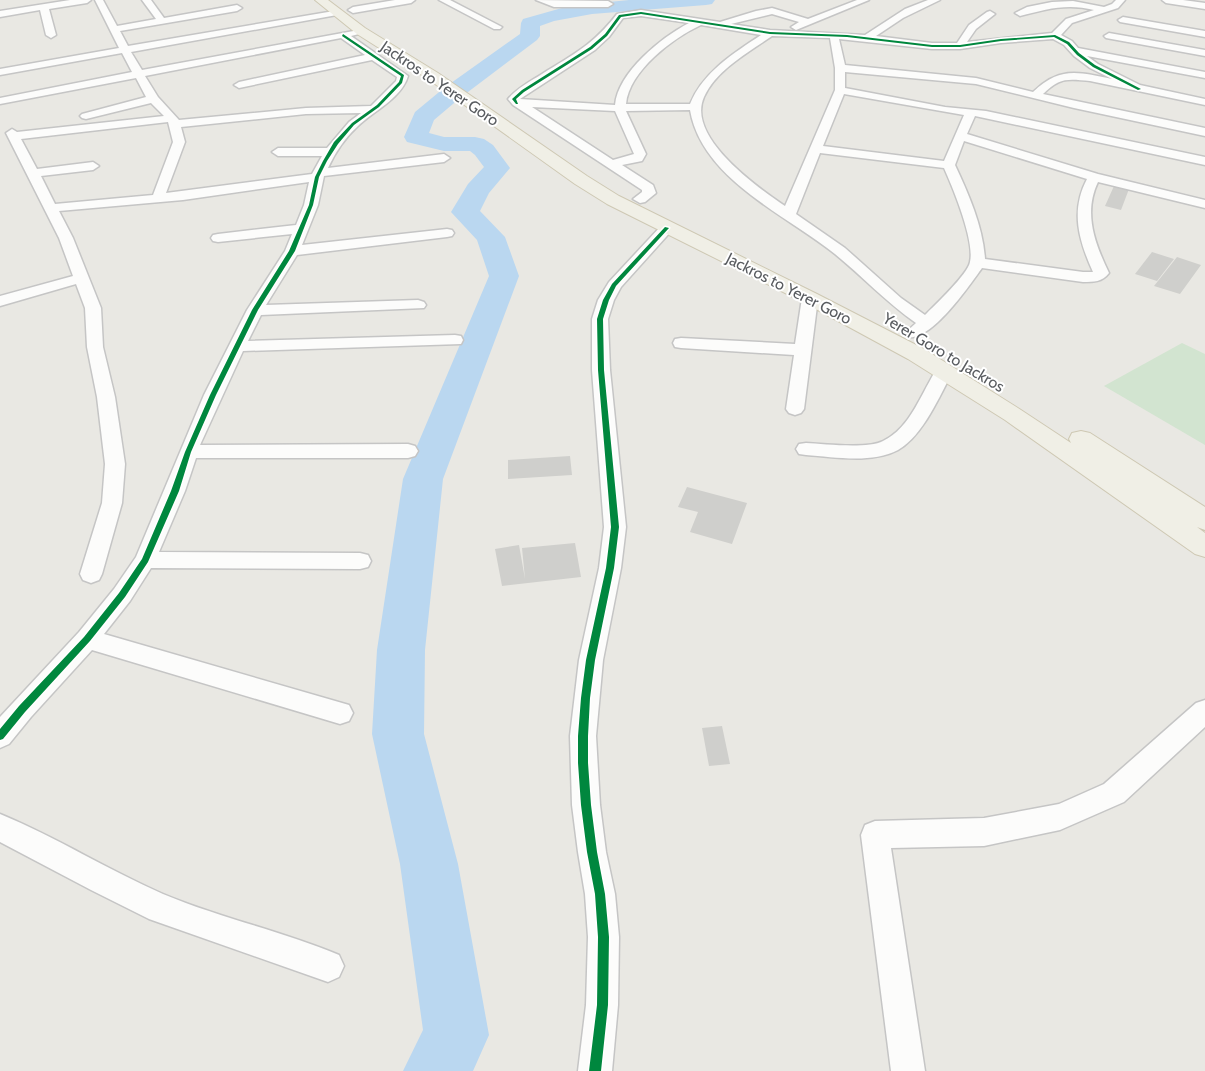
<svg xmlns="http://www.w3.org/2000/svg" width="1205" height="1071" font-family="Cabin,sans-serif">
<rect width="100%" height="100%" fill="#e9e8e3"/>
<path fill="#d2e4d0" d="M1182,343L1205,354V445L1104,386Z"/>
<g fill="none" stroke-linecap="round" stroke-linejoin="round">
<path fill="#bad7f0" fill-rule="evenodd" d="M629,0H715L712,4L706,5L592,14L554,21L540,26V36L537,40L460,98L434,120L429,133L444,137H475L484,139L493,145L510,168L489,193L480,211L505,237L519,276L443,479L425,650L424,734L458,864L489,1035L473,1071H403L423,1030L400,864L372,734L377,650L403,479L489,276L477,240L451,212L468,184L484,167L475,155L470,151H444L407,142L404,137L415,112L444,88L520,34L521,23L523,19L569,6Z"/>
</g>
<path fill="#cfcfcc" d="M1114,186L1129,189L1121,210L1105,206Z
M1152,252L1174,259L1157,281L1135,274Z
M1177,257L1201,265L1180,294L1154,286Z
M570,456L572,475L508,479V460Z
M687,487L747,503L732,544L690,532L698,512L678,507Z
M575,543L581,577L502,586L495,549L519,545L525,579L522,548Z
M722,726L730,764L709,766L702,728Z"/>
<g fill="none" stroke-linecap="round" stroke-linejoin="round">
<g stroke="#c5c5c5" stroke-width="3">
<path id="street" d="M70,0H91L87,3L49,9L56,35L51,38L46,35L40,10L0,17V11Z
M95,0H103L117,26L156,19L142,0H151L164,18L237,5L242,8L237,11L120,31L128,46L340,10V14L337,15L131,52L142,70L359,30V34L351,36L408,76C401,99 373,111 357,127C344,139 335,153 328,168L444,154L450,158L444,162L324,176L318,205L302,245L447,229L452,230L454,233L452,236L447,237L297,255L266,305L418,300L424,302L426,305L424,308L261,315L248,341L455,335L461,336L463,340L461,344L243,351L200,445L408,444L415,446L418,451L415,456L408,458H196L185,491L159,552L360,553L368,555L371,561L368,567L360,569L151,568L130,601L104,634L349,705L353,713L349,721L340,724L92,650L31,717L9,744L0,748V717L79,632L114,589L136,557L204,395L247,310L285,251L292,234L218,242L213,241L211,238L213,235L218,234L296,225L304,205L309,182L183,200L59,211L73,238L101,308L103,347L115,397L125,464L122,503L102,574L99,580L91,583L83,580L80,574L102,503L105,464L97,397L87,347L85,308L76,284L0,306V296L73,276L59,238L6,133L12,129L17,132L164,116L151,103L86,119L82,118L80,116L82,114L146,97L136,78L0,104V98L132,72L122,53L0,75V69L119,48ZM341,38L365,55L239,82L234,85L239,88L372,60L397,77L396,81L371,106L306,108L179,120L158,97L145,76ZM361,113L349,122L327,148H278L272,152L278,156H322L312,174L166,193L185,142L181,127L306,114ZM168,122L173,142L153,195L55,204L41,176L93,170L99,166L93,162L37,169L21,139Z
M395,0H415L411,3L353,13L348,10L353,7Z
M439,0H450L502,27L500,29H494Z
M536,0L608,1L613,4L608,7H554Z
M857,0H869L796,30L791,27L799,22L772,14L731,24L770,30L865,35L905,9L928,0H940L903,18L876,36L932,43H957L969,25L987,12L990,11L995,14L976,29L967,42L1052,33L1066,19L1094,10C1068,3 1046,9 1020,16L1015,13L1027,7L1052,2L1073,1L1104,7L1112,4L1116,0H1125L1118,8L1072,23L1061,35L1072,41L1078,48L1205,72V78L1087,56L1098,64L1140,85L1205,99V105L1090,81C1068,79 1060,77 1043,94L1205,128V136L1074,108L976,84L845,72V88L945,107L986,111L1205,157V165L975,116L967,134L1098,174L1205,200V208L1098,182C1083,213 1095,244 1109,273C1102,282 1094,282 1083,282L982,268C969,286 931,342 907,337L905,333L916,323C886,302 862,276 835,254C785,214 702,179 690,110L626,111L646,154L642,161L622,165L653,185L656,193L645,202L640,203L633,199L642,192V190L513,105L508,99C517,88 531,81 542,74C574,54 594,44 617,14L641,10L720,22L756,11L772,8L808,19ZM641,16L689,23C662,37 618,72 615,105L520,99L595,50L609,37L623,18ZM701,25L761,35C734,53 703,72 690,104H626C629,71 673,38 701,25ZM772,36L830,38L835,68V90L785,206C757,187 686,137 704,97C716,70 749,52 772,36ZM839,39L932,49H960L1001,43L1053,39L1064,45L1074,56L1090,68L1112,79C1078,72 1060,66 1033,92L976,78L845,65ZM844,94L964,115L944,161L823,146ZM532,107L615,111L634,154L613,160ZM964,141L1087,179C1070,211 1079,241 1093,272H1083L985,259C983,227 969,195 955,165ZM820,153L944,168C953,188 975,241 970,262C968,274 935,305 925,315L901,298L845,248L796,214Z
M1162,0H1183L1205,3V9L1166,3Z
M1123,17L1205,31V37L1120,22L1118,20Z
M1109,33L1205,50V56L1106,38L1104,36Z
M667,224L672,225L674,228L621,287L614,300L608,319L610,370L626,527L621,568L603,660L596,736L600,805L606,852L615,894L619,937L618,1005L612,1071H578L586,1005L588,937L585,894L578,852L572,805L570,736L579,660L599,568L604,527L592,370V319L598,300L609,282L662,225Z
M810,293L816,295L818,298L804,409L801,413L795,415L789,413L786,409L794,355L681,348L675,347L673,343L675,339L681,338L795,344L802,298L804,295Z
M944,366L950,367L953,371C940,395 923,436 898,450C872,464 834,457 806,455L799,454L796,449L799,444L806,443C824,444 868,449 883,441C911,428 922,391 938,367Z
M1205,700V727L1124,802L1060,830L984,846L891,848L925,1071H891L861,835L865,825L875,821L984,818L1059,804L1104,784L1196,703Z
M0,814C56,837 108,870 163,894C220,918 282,931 339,955L344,966L339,977L328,982L149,919L91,890L0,842Z"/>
</g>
<g stroke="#cec8b3" stroke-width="2">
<path id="primary" d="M315,0H328L365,28L438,73L587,176L619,196L817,294L924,349L1021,410L1071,443L1069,439L1072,433L1081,431L1090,433L1205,507V530L1197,527L1205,533V557L1195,554L1005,420L908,359L803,302L607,204L575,184L428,79L357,34Z"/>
</g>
<use href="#street" fill="#fcfcfb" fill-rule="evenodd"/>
<use href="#primary" fill="#f0efe6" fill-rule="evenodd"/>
<g stroke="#fff" stroke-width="3">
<path id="cycleway" d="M641,12L770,32L847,35L932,45H960L1001,39L1055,35L1069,42L1079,53L1095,65L1141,89L1138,90L1093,67L1077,55L1067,44L1054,37L1001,41L960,47H932L847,37L770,34L641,14L621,17L607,36L592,49L524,92L516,99L518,104H516L512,99L522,90L590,47L605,34L619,15Z
M343,34L404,75L402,83L379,107L354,125L338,144L327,161L319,177L313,205L295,251L258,310L216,395L191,452L179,491L148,562L125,597L90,641L25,712L3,739L0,740V729L19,706L84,637L119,593L142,559L171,491L185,452L210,395L252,310L289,251L309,205L315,177L323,161L334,142L352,123L377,105L399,82L401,76L342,36Z
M665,227L669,228L616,286L609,300L603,319L604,370L619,527L614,568L595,660L590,698L588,736V763L591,805L597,852L605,894L609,937L608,1005L601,1071H589L597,1005L598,937L595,894L587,852L581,805L578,763V736L581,698L586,660L606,568L611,527L598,370L597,319L603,300L612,284Z"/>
</g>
<use href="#cycleway" fill="#00873e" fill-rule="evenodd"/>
</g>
<g text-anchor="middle" stroke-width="4" stroke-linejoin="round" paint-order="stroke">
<g font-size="16" fill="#595c60" stroke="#fff">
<text transform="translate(440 83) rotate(34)" y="6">Jackros to Yerer Goro</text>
<text transform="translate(789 288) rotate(27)" y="6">Jackros to Yerer Goro</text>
<text transform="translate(944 352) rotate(31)" y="6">Yerer Goro to Jackros</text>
</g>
</g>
</svg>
